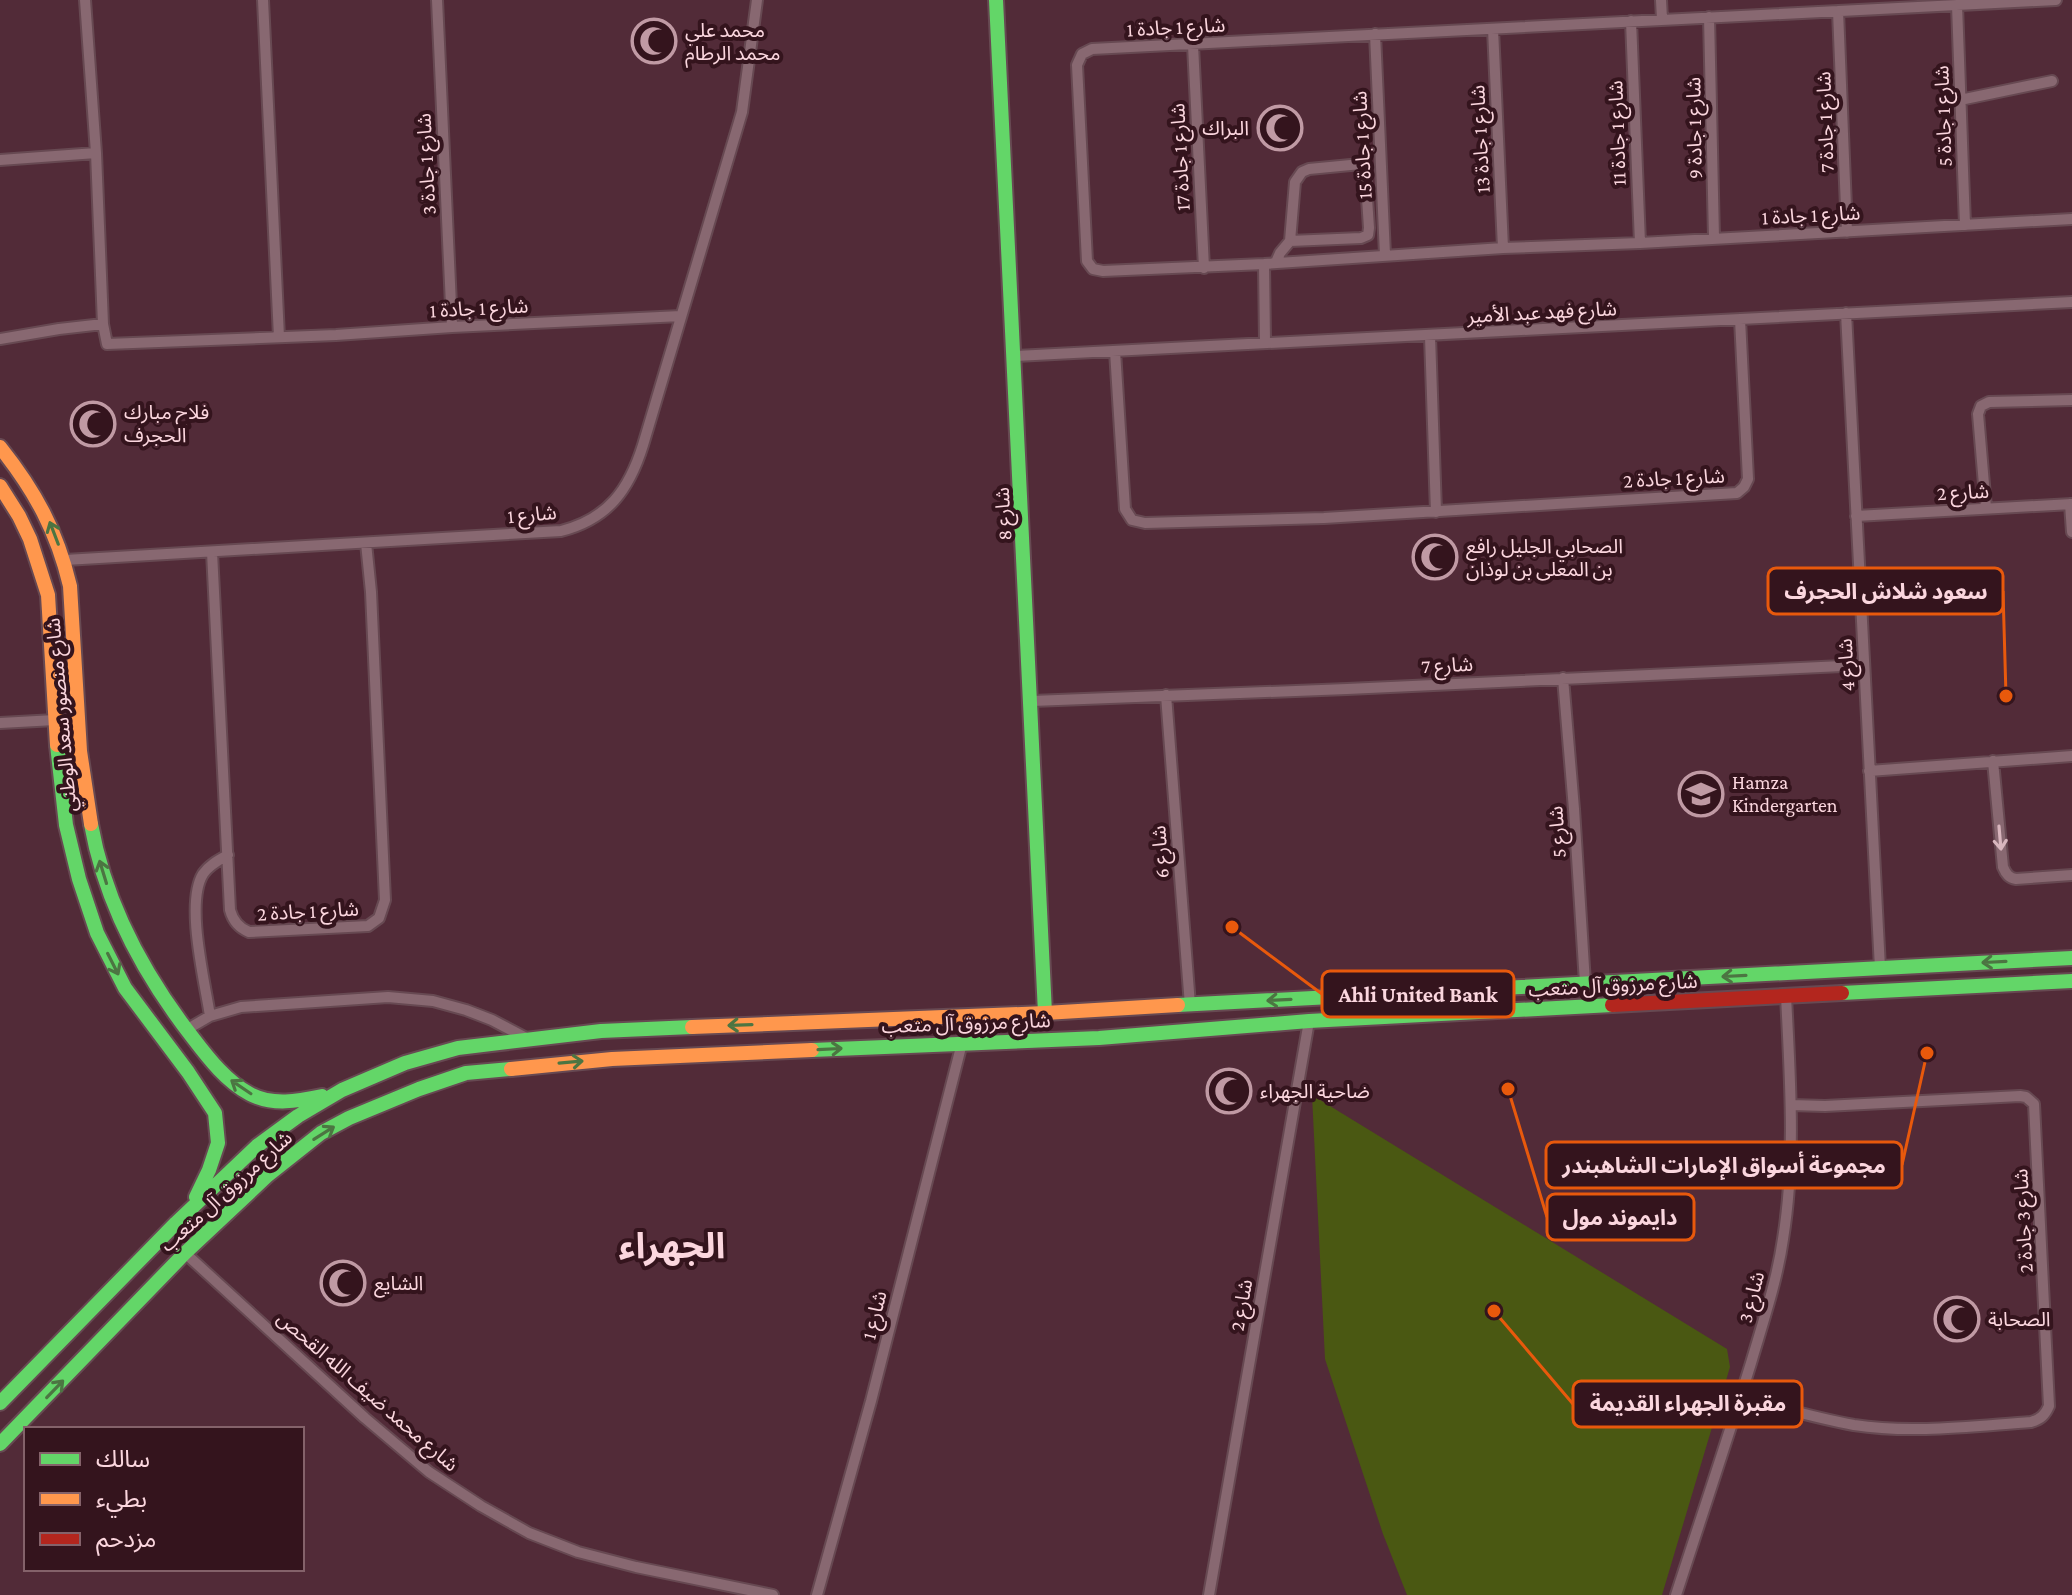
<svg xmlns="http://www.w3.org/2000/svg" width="2072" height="1595" font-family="'Crimson Pro','Noto Sans Arabic',serif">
<rect width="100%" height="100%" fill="#522b38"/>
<path fill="#4a5812" d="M1312,1095L1727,1349L1730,1367L1662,1595H1407L1383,1534L1325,1359Z"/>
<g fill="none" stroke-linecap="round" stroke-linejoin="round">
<g stroke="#674952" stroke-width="14">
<path id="street" d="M85,0L96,153L103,324L107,344L336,335L452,327L681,316
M263,0L279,337
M437,0L452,327
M1661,0L1662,19
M2056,0L1092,49L1082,54L1077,65L1087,261L1093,269L1103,271L1264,264L1503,248L1640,243L2072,219
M1957,5L1965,225
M1838,11L1847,232
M1709,17L1714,238
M1631,21L1640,243
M1493,29L1503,248
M1375,34L1385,255
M1193,45L1204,268
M1960,100L2052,81
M0,160L96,153
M1276,262L1280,253L1290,241L1295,182L1302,172L1309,169L1361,164L1365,168L1369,228L1368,235L1361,238L1290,241
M1264,264L1265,342
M1846,313L1880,968
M1430,336L1436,512
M0,339L59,329L103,324
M1115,351L1125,509L1132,520L1145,523L1324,518L1737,493L1744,487L1748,479L1740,319
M1014,356C1367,339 1719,319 2072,302
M2070,504L2072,532
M1986,508L1978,414L1981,406L1989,402L2072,400
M1856,516L2072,504
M212,552L230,910C233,921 239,928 249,932L368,926L379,918L385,900L371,592L366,543
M65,560L561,531C608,519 629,490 643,445L742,112L757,0
M1563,678L1574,809L1585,983
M1166,695L1190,1005
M1032,701L1347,689L1864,665
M0,723L55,720
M1993,761L2003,867C2006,874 2009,878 2016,879L2072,875
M1869,771L2072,756
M210,1016C205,982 185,903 203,874C209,865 219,860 228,855
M186,1030L210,1016L241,1007L388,997L433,1001L466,1010L492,1020L528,1039
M185,1253L365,1418L429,1472L481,1506L529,1533L578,1552L636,1567L773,1595
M1740,1397C1778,1407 1815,1418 1854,1425C1912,1434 1973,1426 2031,1422C2041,1419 2045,1415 2049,1406L2034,1104L2026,1097L2020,1096L1825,1106L1791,1105
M817,1595L871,1401L962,1043
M1209,1595L1309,1021
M1676,1595C1701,1518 1727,1441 1751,1363C1763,1322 1777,1281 1783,1239C1796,1159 1790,1077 1786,996"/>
</g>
<g stroke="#674952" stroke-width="18">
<path id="fast" d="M996,0L1045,1013
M57,745L66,825L79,879L97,933L125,988L188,1072L215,1113L218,1143L209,1170L196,1197
M91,824C105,903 144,975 193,1038C209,1059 227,1082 250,1094C273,1106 298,1101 322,1096
M1842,993L2072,981
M1178,1005L2072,958
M812,1050L1099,1038L1309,1021L1612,1005
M0,1403L176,1223L257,1146L298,1116L342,1090L405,1063L458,1048L601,1031L692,1027
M0,1444L185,1253L268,1175L321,1133L349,1118L419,1089L466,1073L511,1069"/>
</g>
<g stroke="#674952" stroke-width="18">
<path id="slow" d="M0,447C35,491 57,531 70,586L80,751L91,824
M0,486L19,516L30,539L48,595L57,745
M692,1027L1045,1013L1178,1005
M511,1069L612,1059L812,1050"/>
</g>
<g stroke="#674952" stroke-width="18">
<path id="jam" d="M1612,1005L1842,993"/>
</g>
<use href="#street" stroke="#886871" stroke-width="10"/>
<use href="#fast" stroke="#63d668" stroke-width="14"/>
<use href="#slow" stroke="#ff974d" stroke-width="14"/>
<use href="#jam" stroke="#b3261e" stroke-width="14"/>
</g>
<defs><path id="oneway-shaft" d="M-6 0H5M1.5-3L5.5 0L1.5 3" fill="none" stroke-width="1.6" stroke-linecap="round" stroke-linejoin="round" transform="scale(2)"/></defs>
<g stroke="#4c7542">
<use href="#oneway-shaft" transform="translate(54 533) rotate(-111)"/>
<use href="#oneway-shaft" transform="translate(103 872) rotate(-107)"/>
<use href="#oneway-shaft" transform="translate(1994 962) rotate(177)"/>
<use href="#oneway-shaft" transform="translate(113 964) rotate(63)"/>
<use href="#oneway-shaft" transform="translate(1734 976) rotate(177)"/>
<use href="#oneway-shaft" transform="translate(1279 1000) rotate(177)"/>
<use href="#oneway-shaft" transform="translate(740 1025) rotate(178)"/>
<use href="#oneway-shaft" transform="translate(830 1049) rotate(-3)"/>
<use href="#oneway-shaft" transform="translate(571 1062) rotate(-5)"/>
<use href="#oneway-shaft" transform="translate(241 1087) rotate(-146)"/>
<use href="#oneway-shaft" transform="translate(324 1133) rotate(-32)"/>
<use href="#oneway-shaft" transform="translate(55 1389) rotate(-46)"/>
</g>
<use stroke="#d8b5bd" href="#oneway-shaft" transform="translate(2000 838) rotate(85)"/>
<defs>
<g id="mosque-ring" transform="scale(2.3)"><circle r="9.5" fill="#34141d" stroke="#c09aa4" stroke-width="1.5"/><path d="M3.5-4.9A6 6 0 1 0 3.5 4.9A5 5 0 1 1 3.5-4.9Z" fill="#c09aa4"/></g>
<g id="school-ring" transform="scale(2.3)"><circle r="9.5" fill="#34141d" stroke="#c09aa4" stroke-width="1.5"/><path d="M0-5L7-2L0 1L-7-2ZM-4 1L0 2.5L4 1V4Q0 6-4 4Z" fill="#c09aa4"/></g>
</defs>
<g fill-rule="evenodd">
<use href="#mosque-ring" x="654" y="41"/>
<use href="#mosque-ring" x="1280" y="128"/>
<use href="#mosque-ring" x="93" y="424"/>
<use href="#mosque-ring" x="1435" y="557"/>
<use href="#school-ring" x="1701" y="794"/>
<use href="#mosque-ring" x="1229" y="1091"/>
<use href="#mosque-ring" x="343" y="1283"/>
<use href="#mosque-ring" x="1957" y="1319"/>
</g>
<g text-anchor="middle" stroke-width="8" stroke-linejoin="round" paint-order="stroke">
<g font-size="20" fill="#fbd6de" stroke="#34141d">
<text transform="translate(1176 27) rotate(-3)" y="7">شارع 1 جادة 1</text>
<text transform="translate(1943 116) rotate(-92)" y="7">شارع 1 جادة 5</text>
<text transform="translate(1825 122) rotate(-92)" y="7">شارع 1 جادة 7</text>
<text transform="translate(1694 128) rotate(-91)" y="7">شارع 1 جادة 9</text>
<text transform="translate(1617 133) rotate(-92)" y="7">شارع 1 جادة 11</text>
<text transform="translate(1480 139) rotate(-93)" y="7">شارع 1 جادة 13</text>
<text transform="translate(1362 145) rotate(-93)" y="7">شارع 1 جادة 15</text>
<text transform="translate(1180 157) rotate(-93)" y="7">شارع 1 جادة 17</text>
<text transform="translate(426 164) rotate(-93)" y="7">شارع 1 جادة 3</text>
<text transform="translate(1811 215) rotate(-3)" y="7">شارع 1 جادة 1</text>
<text transform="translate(479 308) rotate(-3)" y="7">شارع 1 جادة 1</text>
<text transform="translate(1542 312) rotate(-3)" y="7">شارع فهد عبد الأمير</text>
<text transform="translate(1674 478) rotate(-3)" y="7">شارع 1 جادة 2</text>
<text transform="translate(1963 492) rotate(-3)" y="7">شارع 2</text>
<text transform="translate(532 514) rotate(-5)" y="7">شارع 1</text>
<text transform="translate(1003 514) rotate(-93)" y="7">شارع 8</text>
<text transform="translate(1447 665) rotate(-3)" y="7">شارع 7</text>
<text transform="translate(1846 665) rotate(-93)" y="7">شارع 4</text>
<text transform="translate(61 715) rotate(-95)" y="7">شارع منصور سعد الوطني</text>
<text transform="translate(1557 832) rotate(-94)" y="7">شارع 5</text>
<text transform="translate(1160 852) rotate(-94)" y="7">شارع 6</text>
<text transform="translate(308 911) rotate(-3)" y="7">شارع 1 جادة 2</text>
<text transform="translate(1613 985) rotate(-3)" y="7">شارع مرزوق آل متعب</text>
<text transform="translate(966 1023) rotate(-2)" y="7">شارع مرزوق آل متعب</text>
<text transform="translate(226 1191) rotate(-42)" y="7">شارع مرزوق آل متعب</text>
<text transform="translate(2023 1221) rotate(-93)" y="7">شارع 3 جادة 2</text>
<text transform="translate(1751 1297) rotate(-75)" y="7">شارع 3</text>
<text transform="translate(1241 1305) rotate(-80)" y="7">شارع 2</text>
<text transform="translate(874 1315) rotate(-76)" y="7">شارع 1</text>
<text transform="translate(368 1391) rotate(41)" y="7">شارع محمد ضيف الله القحص</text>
</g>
<g font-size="20" fill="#fbd6de" stroke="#34141d" text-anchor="start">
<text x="685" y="37">محمد علي<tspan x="685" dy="23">محمد الرطام</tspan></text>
<text x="1249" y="135" text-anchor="end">البراك</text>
<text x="124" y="419">فلاح مبارك<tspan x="124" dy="23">الحجرف</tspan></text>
<text x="1466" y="553">الصحابي الجليل رافع<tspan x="1466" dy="23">بن المعلى بن لوذان</tspan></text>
<text x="1732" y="789">Hamza<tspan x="1732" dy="23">Kindergarten</tspan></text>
<text x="1260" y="1098">ضاحية الجهراء</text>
<text x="374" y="1290">الشايع</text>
<text x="1988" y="1326">الصحابة</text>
</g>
<g font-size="36" font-weight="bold" fill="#fbd6de" stroke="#34141d">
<text x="672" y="1258">الجهراء</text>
</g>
</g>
<path fill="none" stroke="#e8590c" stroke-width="3" d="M2006 696L2003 591M1232 927L1322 994M1927 1053L1902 1165M1508 1089L1547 1217M1494 1311L1573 1404"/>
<g fill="#e8590c" stroke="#34141d" stroke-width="3">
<circle cx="2006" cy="696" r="8"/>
<circle cx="1232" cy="927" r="8"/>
<circle cx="1927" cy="1053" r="8"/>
<circle cx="1508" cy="1089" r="8"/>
<circle cx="1494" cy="1311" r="8"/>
</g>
<g fill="#34141d" stroke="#e8590c" stroke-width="3">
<rect x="1768" y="568" width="235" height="46" rx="8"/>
<rect x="1322" y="971" width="192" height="46" rx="8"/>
<rect x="1546" y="1142" width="356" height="46" rx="8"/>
<rect x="1547" y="1194" width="147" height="46" rx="8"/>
<rect x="1573" y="1381" width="229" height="46" rx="8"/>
</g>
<g font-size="22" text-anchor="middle" font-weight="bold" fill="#fbd6de">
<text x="1886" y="599">سعود شلاش الحجرف</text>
<text x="1418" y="1002">Ahli United Bank</text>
<text x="1724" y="1173">مجموعة أسواق الإمارات الشاهبندر</text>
<text x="1620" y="1225">دايموند مول</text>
<text x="1688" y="1411">مقبرة الجهراء القديمة</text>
</g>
<rect x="24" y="1427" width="280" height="144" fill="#34141d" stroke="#84626a" stroke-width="2"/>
<rect x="40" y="1453" width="40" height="12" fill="#63d668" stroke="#84626a" stroke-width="2"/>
<text x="96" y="1467" font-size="24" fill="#fbd6de">سالك</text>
<rect x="40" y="1493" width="40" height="12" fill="#ff974d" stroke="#84626a" stroke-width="2"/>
<text x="96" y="1507" font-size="24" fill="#fbd6de">بطيء</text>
<rect x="40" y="1533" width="40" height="12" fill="#b3261e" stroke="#84626a" stroke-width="2"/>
<text x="96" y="1547" font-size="24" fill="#fbd6de">مزدحم</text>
</svg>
